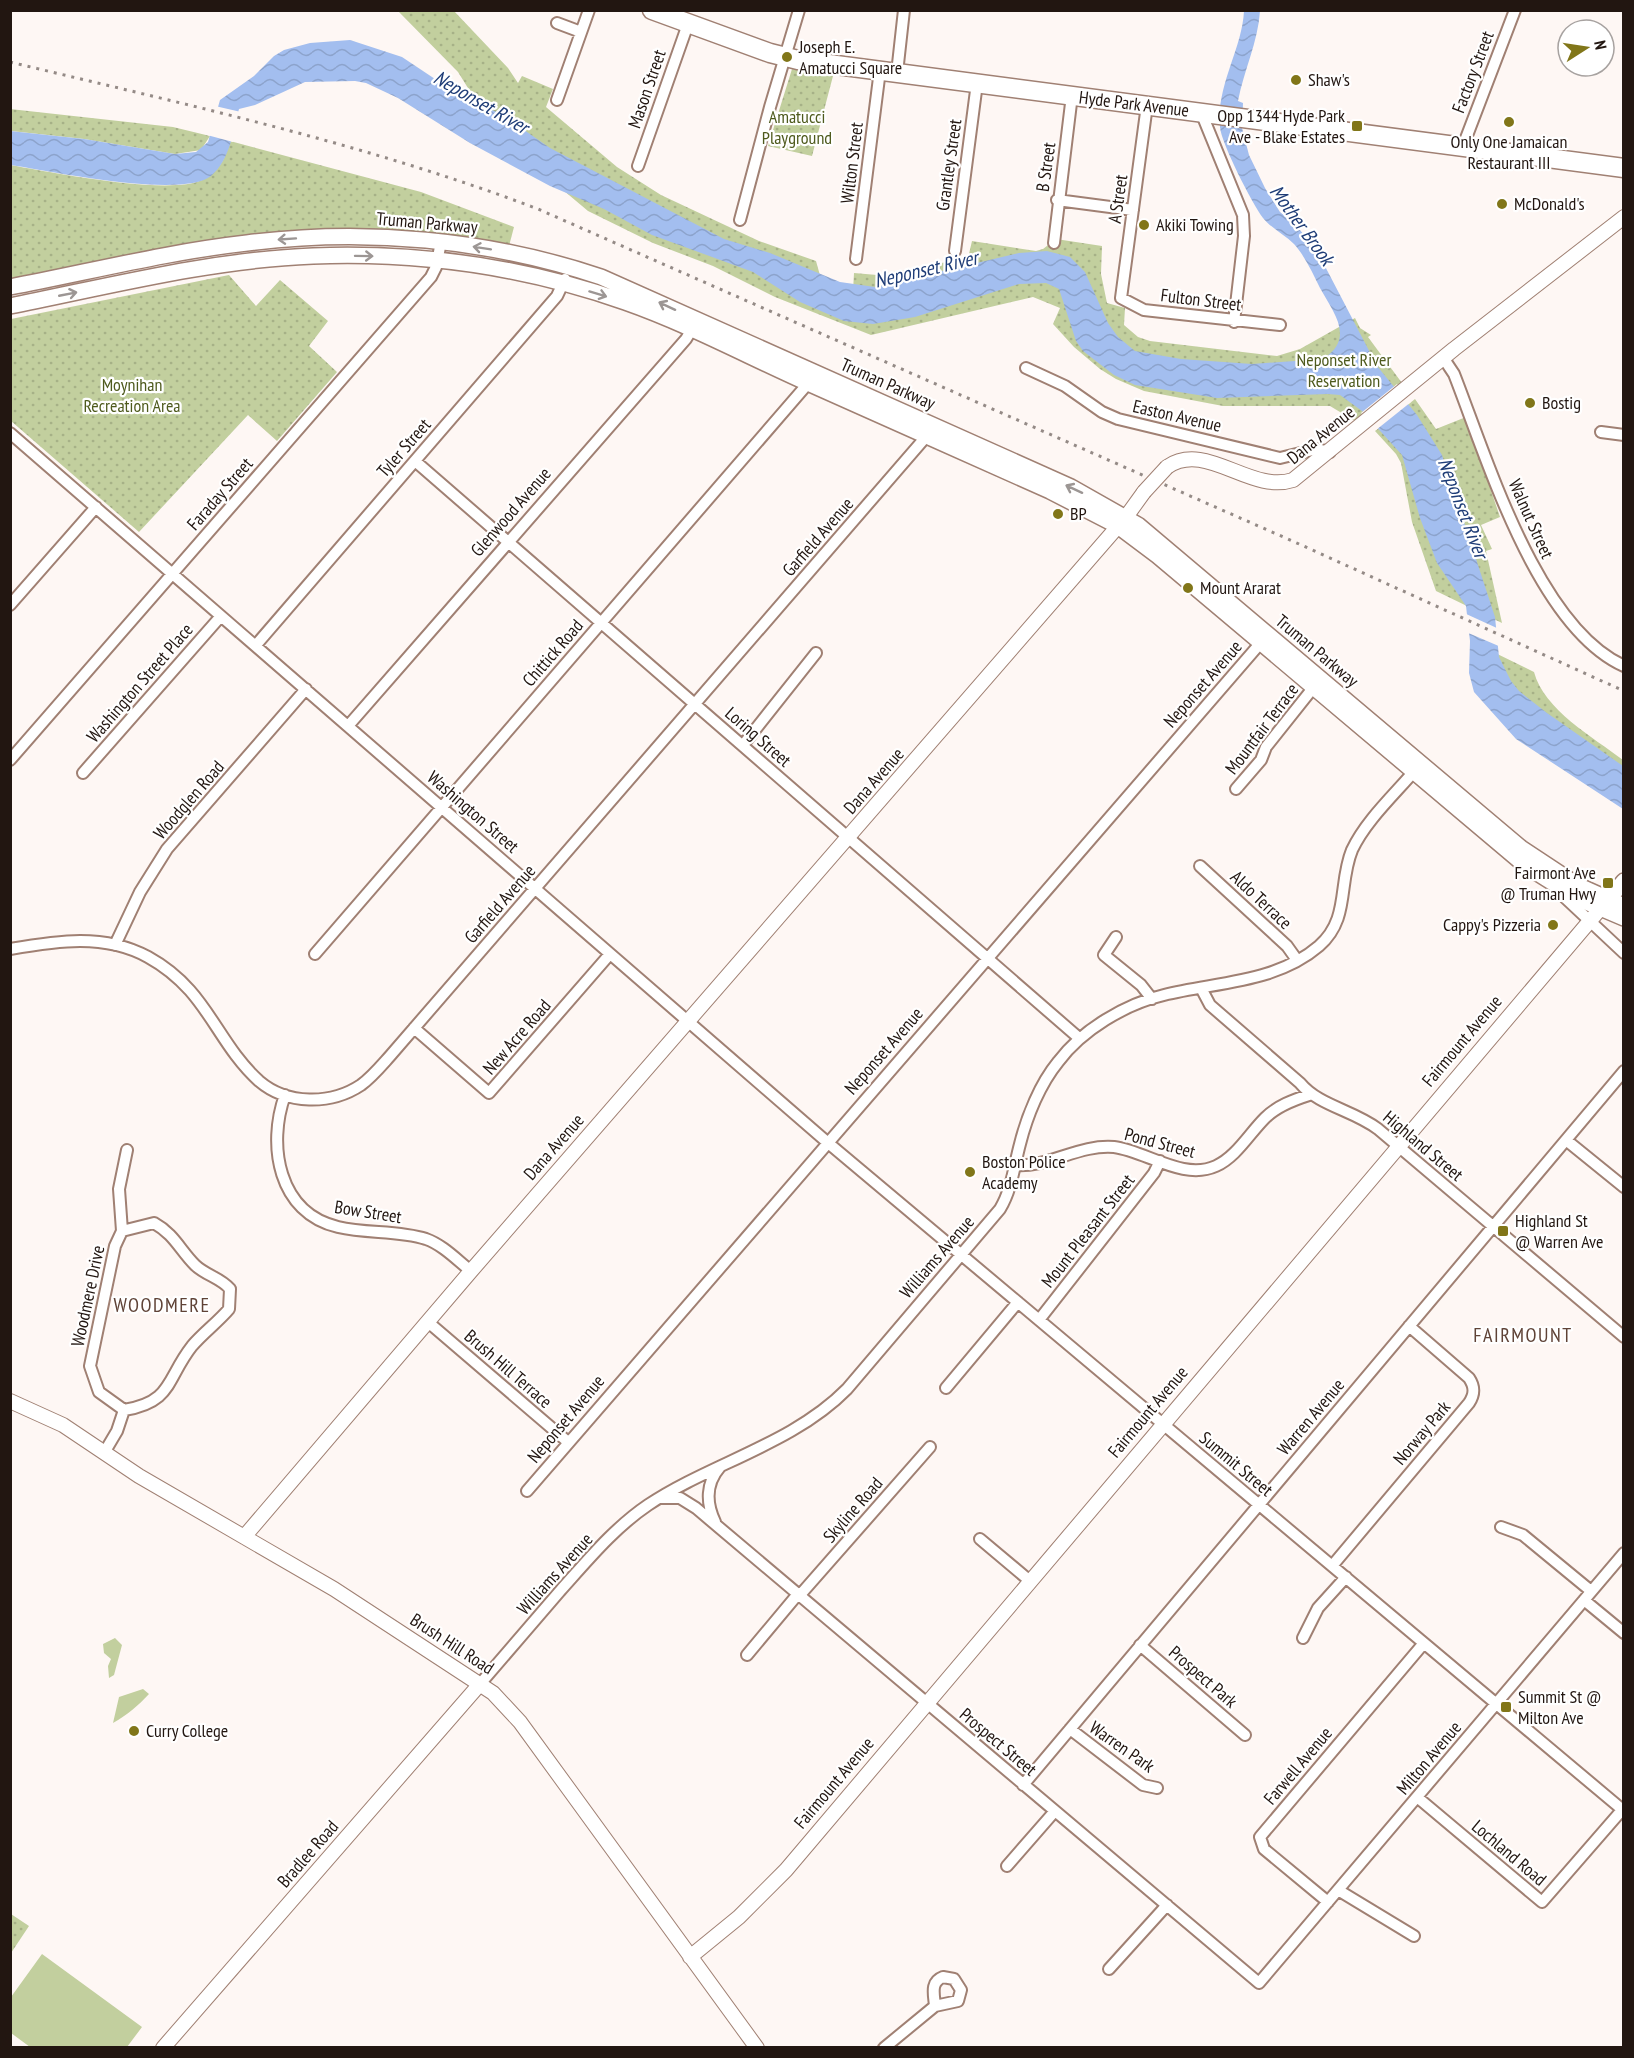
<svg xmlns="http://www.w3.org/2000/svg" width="1634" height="2058" font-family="'PT Sans Narrow',sans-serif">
<defs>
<pattern id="park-dots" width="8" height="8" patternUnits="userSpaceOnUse" patternTransform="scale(1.5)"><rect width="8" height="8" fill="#c2cf9e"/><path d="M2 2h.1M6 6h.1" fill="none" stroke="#a6b187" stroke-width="1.8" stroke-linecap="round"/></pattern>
<pattern id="water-waves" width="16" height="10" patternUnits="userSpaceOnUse" patternTransform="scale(1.5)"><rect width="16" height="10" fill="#a3beef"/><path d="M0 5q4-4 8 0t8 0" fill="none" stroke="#8ca3cc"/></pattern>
</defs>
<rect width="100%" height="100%" fill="#fef7f4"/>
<path fill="#c2cf9e" d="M115,1638L122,1645L114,1675L109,1678L108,1666L111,1659L104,1653L103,1644Z
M143,1689L149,1694C138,1706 127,1715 113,1723L119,1697Z
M42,1954L142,2027L127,2047H30L11,2033V1997Z"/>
<path fill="url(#park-dots)" d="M398,11H454L508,68L518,83L522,76L553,89L546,107L617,167L661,195L759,241L816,261L821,279L853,291L854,273L877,275L968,258L972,241L1036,251L1043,249L1056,239L1102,246L1101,274L1107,303L1125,308L1124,325L1138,337L1150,341L1277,356L1300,349L1355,318L1360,328L1371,335L1368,337L1402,383L1355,421L1330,406H1223L1144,391L1116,379L1100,369L1074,347L1053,324L1060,308L1033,297L871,335L775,297L713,266L653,243L588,211L557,185L481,109L458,72Z
M792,69L833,76L812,156L768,146Z
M10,109L173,127L210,136L201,150L175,154L84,139L11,131Z
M230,141L421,192L514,227L509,246L372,231L11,281L10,165C50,172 168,196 202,180C218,173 226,158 230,141Z
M229,275L256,306L280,280L328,321L309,346L337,372L277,441L248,415L139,532L11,421V319Z
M1415,399L1436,429L1466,417L1500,517L1481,525L1492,549L1486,551L1502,623L1436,591L1412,522L1401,463L1396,454L1375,431Z
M1483,647L1534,672C1544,710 1593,737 1623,760V788L1536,729Z
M11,1914L29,1926L11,1953Z"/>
<path fill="url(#water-waves)" d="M1244,11H1260C1258,42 1244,70 1238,101L1243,103L1242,128L1249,155L1265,188L1280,212L1294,223L1316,249L1377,366L1417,415L1442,455L1495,617L1499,657L1511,681L1519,691L1547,713L1623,766V809L1516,739L1474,692L1469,673L1470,641L1466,606L1437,563L1420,518L1402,455L1362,411L1340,395L1328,394L1217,398L1135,385L1114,375L1083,351L1076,341L1059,289L1046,283L1019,284L915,317L873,324L844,321L800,302L753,272L652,235L604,209L550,186L470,143L398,98L366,83L355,81L305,82L255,105L239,109C233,132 230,160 211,176C181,199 50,171 11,165L10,131L84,139L175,154L196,152L208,142L220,100L254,76L274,56L284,50L310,43L350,40L402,57L447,87L504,116L550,148L724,239L770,253L840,282L875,287L1019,253L1047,251L1070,257L1085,272L1108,323L1118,337L1135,351L1181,359L1252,364L1323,359C1356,338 1333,312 1320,288C1313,274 1305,256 1294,244C1285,235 1271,228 1263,218C1252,203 1221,143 1220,127C1216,85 1242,50 1244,11Z"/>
<path fill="#fef7f4" d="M215,106L241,112L233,142L207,135Z
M1397,384L1411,402L1376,430L1361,413Z
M1464,613L1499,629L1501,647L1466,632Z"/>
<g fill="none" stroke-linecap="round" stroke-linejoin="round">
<g stroke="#a08073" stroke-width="14">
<path id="minor" d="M557,23L581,32
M897,73L904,10
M557,100L589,10
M1147,105L1121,298L1144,310L1280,325
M1201,112L1243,215L1244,236L1234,322
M1463,146L1515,10
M638,166L688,24
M1057,200L1133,210
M740,220L770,107L799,10
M1054,243L1072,95
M955,251L977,83
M856,259L880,70
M1444,359L1454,374C1487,458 1537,627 1624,666
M1026,368L1065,386L1102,412L1118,419L1280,458L1317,449L1330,452
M1601,432L1624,435
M10,433L827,1142L1624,1811
M415,461L1079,1038
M10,605L96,507
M256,645L557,296L565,279
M348,726L686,339L695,324
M743,745L816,653
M10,760L431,277L436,267L441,242
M83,773L221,616
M1236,789L1261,760L1266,747L1313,688
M1200,866L1287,946L1297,960
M1560,893L1624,953
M1116,937L1104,955L1141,985L1152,999
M115,945L140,892L167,849L306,689
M10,949C57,941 104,933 148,957C208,990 215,1041 259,1081C287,1105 331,1105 361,1085C372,1077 381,1066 390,1056L931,431
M315,954L811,380
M1201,988L1210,1005L1300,1083C1319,1106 1353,1110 1378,1129L1624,1337
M414,1028L489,1093L610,954
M285,1095C267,1145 278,1213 338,1227C367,1234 398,1230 426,1239C443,1245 457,1260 471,1271
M1566,1140L1624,1187
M1015,1165C1048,1168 1079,1144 1114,1147C1146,1151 1183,1181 1216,1166C1236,1157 1249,1134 1265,1118C1277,1106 1293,1100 1309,1095
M122,1231L119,1189L127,1150
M1039,1320L1154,1173L1160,1161
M428,1322L568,1442
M946,1388L1018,1302
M104,1453L117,1431L124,1410C173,1402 166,1379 192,1346C203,1333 218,1322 229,1309L230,1289C221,1278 205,1275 195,1265C180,1250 174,1234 154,1223L122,1231L115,1246L90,1366L99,1392L124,1410
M527,1491L1264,639
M662,1498H680L696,1508L1259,1983L1624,1553
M715,1522C706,1503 706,1483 720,1467
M1501,1527L1523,1535L1591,1591
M980,1539L1030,1581
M1332,1566L1469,1403C1475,1394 1475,1387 1469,1378L1409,1326
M800,1595L930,1447
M1584,1600L1624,1633
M1303,1638L1318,1608L1346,1577
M1140,1645L1245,1735
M747,1655L798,1594
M480,1684C507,1653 533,1622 560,1591C587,1561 614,1528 648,1505C711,1463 793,1444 847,1389L1000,1209C1012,1189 1014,1166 1020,1144C1027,1116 1040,1084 1058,1062C1082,1030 1125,1004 1164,995C1216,982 1276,983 1319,946C1350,919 1338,884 1352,850C1366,820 1396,793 1417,768
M1070,1729L1143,1785L1157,1788
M1023,1785L1624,1071
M1417,1797L1542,1902L1622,1810
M1007,1866L1055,1811
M1338,1890L1414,1936
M1328,1902L1264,1849L1260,1837L1424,1643
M1109,1969L1167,1905
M884,2048L935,2006L958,2001L961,1990L954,1979L943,1977C930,1982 934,1994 935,2006"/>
</g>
<g stroke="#a08073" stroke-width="16">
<path id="tertiary" d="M1167,467C1206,440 1250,494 1293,480L1454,349L1624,217
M10,1401L63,1425L139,1476L334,1589L493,1693L520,1722L757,2048
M244,1537L471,1271L1126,517L1144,492
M690,1957L739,1917L786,1870L1600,909
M163,2048L480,1684"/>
</g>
<g stroke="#a08073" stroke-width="18">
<path id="secondary" d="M10,287C89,272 167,252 247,243C365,228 488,239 601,277L1071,487L1138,525L1521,848L1577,885L1624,906
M10,306C110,286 210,260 313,256C418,252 525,267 625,302C688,324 749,357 810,384C890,420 970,455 1050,491L1118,526L1158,556L1526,866L1577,898L1624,918
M1603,906L1624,881"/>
</g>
<g stroke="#a08073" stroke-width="21">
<path id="primary" d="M652,10L770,53L798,60L1624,168"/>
</g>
<use href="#minor" stroke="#fff" stroke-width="10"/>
<use href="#tertiary" stroke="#fff" stroke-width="14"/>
<use href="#secondary" stroke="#fff" stroke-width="15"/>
<use href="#primary" stroke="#fff" stroke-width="18"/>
<path stroke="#948a86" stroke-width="3" stroke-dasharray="3 6" stroke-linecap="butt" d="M10,62C188,105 367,144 538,209L1288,539L1624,691"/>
<g stroke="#a08073" stroke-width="16" stroke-linecap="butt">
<path id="tertiary-bridge" d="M1144,492L1167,467"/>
</g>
<use href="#tertiary-bridge" stroke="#fff" stroke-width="14"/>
</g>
<defs><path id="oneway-shaft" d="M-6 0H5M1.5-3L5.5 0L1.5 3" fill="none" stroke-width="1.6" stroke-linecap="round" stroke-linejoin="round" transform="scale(1.5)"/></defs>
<g stroke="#9c9694">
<use href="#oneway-shaft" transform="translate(287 239) rotate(176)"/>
<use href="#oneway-shaft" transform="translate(482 248) rotate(-171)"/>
<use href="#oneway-shaft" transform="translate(364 256) rotate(1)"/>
<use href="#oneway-shaft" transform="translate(68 294) rotate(-11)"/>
<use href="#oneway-shaft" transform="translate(598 294) rotate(17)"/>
<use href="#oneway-shaft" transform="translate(667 306) rotate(-155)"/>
<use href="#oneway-shaft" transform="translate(1074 489) rotate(-155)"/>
</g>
<g fill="#817619" stroke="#fff" stroke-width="2">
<circle cx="787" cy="57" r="6"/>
<circle cx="1296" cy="80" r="6"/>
<circle cx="1509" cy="122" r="6"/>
<rect x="1351" y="120" width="12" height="12" rx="3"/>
<circle cx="1502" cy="204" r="6"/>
<circle cx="1144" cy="225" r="6"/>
<circle cx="1530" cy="403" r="6"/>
<circle cx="1058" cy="514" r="6"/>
<circle cx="1188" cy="588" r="6"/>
<rect x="1602" y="877" width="12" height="12" rx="3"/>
<circle cx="1553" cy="925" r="6"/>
<circle cx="970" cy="1172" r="6"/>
<rect x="1497" y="1225" width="12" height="12" rx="3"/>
<rect x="1500" y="1701" width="12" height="12" rx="3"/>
<circle cx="134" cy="1731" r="6"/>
</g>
<g text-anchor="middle" stroke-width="4.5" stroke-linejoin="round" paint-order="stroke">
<g font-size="18" fill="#221611" stroke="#fff" text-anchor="start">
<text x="799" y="53">Joseph E.<tspan x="799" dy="21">Amatucci Square</tspan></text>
<text x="1308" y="86">Shaw's</text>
<text x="1345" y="122" text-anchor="end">Opp 1344 Hyde Park<tspan x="1345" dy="21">Ave - Blake Estates</tspan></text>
<text x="1509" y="148" text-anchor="middle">Only One Jamaican<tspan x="1509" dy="21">Restaurant III</tspan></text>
<text x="1514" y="210">McDonald's</text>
<text x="1156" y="231">Akiki Towing</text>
<text x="1542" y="409">Bostig</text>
<text x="1070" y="520">BP</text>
<text x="1200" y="594">Mount Ararat</text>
<text x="1596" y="879" text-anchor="end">Fairmont Ave<tspan x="1596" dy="21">@ Truman Hwy</tspan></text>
<text x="1541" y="931" text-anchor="end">Cappy's Pizzeria</text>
<text x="982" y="1168">Boston Police<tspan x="982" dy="21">Academy</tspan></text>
<text x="1515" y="1227">Highland St<tspan x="1515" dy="21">@ Warren Ave</tspan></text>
<text x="1518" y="1703">Summit St @<tspan x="1518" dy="21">Milton Ave</tspan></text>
<text x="146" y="1737">Curry College</text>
</g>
<g font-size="18" fill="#221611" stroke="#fff">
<text transform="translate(1473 72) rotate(-69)" y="6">Factory Street</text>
<text transform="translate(647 89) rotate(-71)" y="6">Mason Street</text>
<text transform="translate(1134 104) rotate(7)" y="6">Hyde Park Avenue</text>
<text transform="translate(852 163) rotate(-83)" y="6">Wilton Street</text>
<text transform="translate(949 165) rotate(-82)" y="6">Grantley Street</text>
<text transform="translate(1046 167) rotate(-82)" y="6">B Street</text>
<text transform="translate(1118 199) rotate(-82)" y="6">A Street</text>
<text transform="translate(427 223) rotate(5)" y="6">Truman Parkway</text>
<text transform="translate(1201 300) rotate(7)" y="6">Fulton Street</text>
<text transform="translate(888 384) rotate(24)" y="6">Truman Parkway</text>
<text transform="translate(1177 416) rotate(13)" y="6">Easton Avenue</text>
<text transform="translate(1321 435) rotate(-39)" y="6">Dana Avenue</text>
<text transform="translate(404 448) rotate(-49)" y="6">Tyler Street</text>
<text transform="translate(220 494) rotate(-49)" y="6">Faraday Street</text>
<text transform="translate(511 512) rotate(-49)" y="6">Glenwood Avenue</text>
<text transform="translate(1531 519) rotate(66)" y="6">Walnut Street</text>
<text transform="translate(818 537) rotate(-49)" y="6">Garfield Avenue</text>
<text transform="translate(1317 651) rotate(40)" y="6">Truman Parkway</text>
<text transform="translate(553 653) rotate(-49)" y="6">Chittick Road</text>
<text transform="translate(140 683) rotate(-49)" y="6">Washington Street Place</text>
<text transform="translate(1203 684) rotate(-49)" y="6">Neponset Avenue</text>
<text transform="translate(1262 729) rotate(-53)" y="6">Mountfair Terrace</text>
<text transform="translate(758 737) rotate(41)" y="6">Loring Street</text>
<text transform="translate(874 781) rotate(-49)" y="6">Dana Avenue</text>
<text transform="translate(189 800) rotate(-49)" y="6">Woodglen Road</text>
<text transform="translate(473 812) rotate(41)" y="6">Washington Street</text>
<text transform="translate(1261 900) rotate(43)" y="6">Aldo Terrace</text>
<text transform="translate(500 904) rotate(-49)" y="6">Garfield Avenue</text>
<text transform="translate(517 1037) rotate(-49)" y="6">New Acre Road</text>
<text transform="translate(1462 1041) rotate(-50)" y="6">Fairmount Avenue</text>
<text transform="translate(884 1051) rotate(-49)" y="6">Neponset Avenue</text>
<text transform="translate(1160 1143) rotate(15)" y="6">Pond Street</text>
<text transform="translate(1423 1146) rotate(40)" y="6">Highland Street</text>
<text transform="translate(554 1147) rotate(-49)" y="6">Dana Avenue</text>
<text transform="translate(368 1212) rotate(9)" y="6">Bow Street</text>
<text transform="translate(1088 1231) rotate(-52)" y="6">Mount Pleasant Street</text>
<text transform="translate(937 1257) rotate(-49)" y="6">Williams Avenue</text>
<text transform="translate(88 1296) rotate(-78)" y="6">Woodmere Drive</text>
<text transform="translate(508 1369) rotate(41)" y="6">Brush Hill Terrace</text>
<text transform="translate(1148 1412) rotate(-50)" y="6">Fairmount Avenue</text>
<text transform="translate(1311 1417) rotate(-50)" y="6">Warren Avenue</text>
<text transform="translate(566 1419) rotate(-50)" y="6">Neponset Avenue</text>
<text transform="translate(1422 1433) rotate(-50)" y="6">Norway Park</text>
<text transform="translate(1236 1464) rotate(40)" y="6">Summit Street</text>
<text transform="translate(853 1510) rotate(-49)" y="6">Skyline Road</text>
<text transform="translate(555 1574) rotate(-48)" y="6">Williams Avenue</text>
<text transform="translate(452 1644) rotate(33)" y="6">Brush Hill Road</text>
<text transform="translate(1203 1677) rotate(41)" y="6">Prospect Park</text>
<text transform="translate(998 1742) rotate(40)" y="6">Prospect Street</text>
<text transform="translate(1122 1747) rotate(35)" y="6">Warren Park</text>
<text transform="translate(1429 1758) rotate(-50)" y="6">Milton Avenue</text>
<text transform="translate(1298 1766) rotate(-50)" y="6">Farwell Avenue</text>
<text transform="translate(834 1783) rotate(-50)" y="6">Fairmount Avenue</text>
<text transform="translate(1509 1853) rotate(40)" y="6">Lochland Road</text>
<text transform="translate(308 1854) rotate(-49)" y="6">Bradlee Road</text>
</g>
<g font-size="18" fill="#4e5a1d" stroke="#fff">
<text x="797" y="123">Amatucci<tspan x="797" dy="21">Playground</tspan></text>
<text x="1344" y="366">Neponset River<tspan x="1344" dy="21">Reservation</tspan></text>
<text x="132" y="391">Moynihan<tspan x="132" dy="21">Recreation Area</tspan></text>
</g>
<g font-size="20" font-style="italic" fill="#1f3d77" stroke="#fff">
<text transform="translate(481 102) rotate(30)" y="7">Neponset River</text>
<text transform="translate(1302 225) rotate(54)" y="7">Mother Brook</text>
<text transform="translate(926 269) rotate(-13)" y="7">Neponset River</text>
<text transform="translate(1463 508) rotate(69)" y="7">Neponset River</text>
</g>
<g font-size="20" letter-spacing="1.5" fill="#5f4337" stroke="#fff">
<text x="162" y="1312">WOODMERE</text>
<text x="1523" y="1342">FAIRMOUNT</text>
</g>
</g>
<rect width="1634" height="2058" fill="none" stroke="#221611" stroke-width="24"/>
<g transform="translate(1586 48) rotate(78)"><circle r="28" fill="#ffffff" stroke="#a7a2a0" stroke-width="1.5"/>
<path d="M0-4.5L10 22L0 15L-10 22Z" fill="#817619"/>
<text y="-9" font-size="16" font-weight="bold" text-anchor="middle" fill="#221611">N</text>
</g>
</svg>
